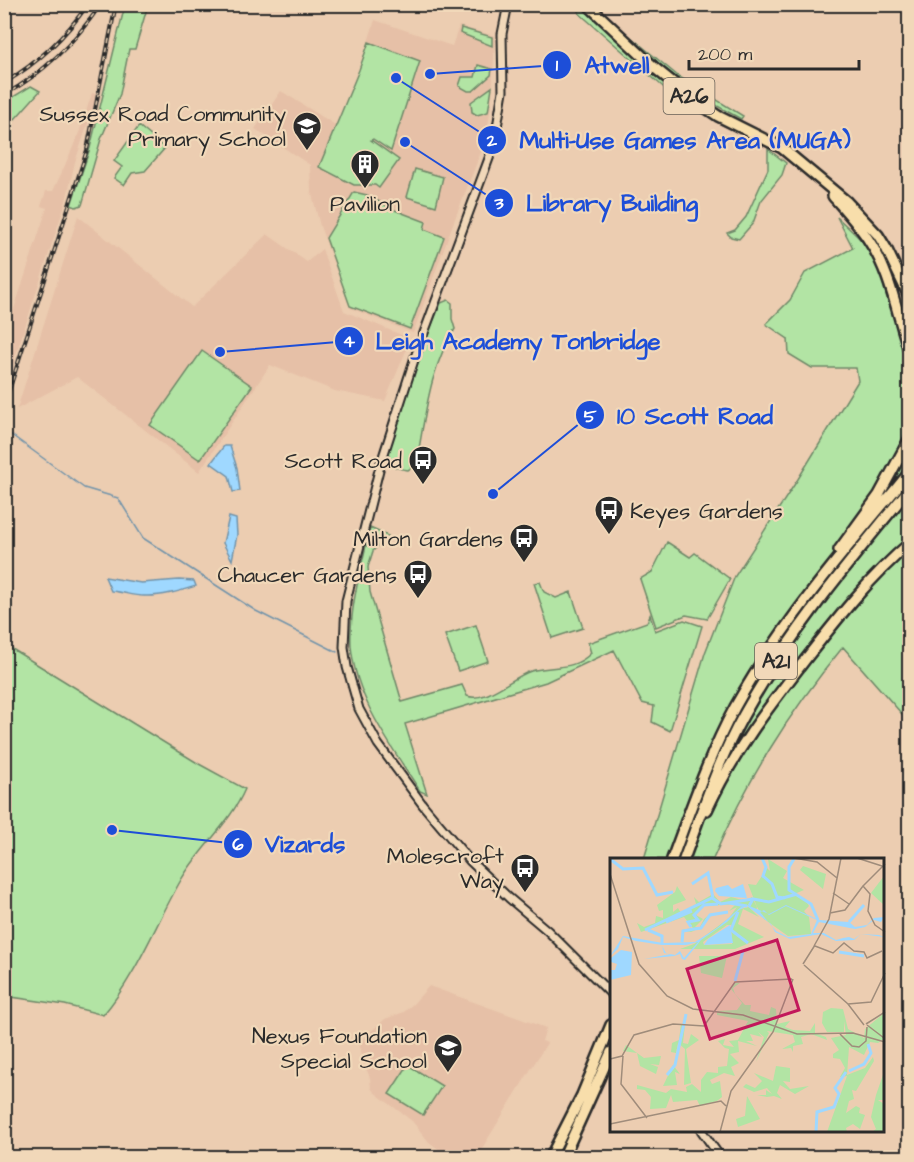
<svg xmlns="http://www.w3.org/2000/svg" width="914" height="1162" font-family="'Architects Daughter',sans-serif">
<rect width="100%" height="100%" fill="#eccdb1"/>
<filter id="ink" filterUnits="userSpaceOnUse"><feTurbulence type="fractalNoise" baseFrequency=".0167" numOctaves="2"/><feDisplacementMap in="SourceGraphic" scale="12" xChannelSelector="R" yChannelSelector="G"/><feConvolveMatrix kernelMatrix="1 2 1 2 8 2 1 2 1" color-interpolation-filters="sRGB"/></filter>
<g filter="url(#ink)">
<path fill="#e6c0a7" d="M375,20L452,46L459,26L495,36L492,99L486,139L451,229L413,333L350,308L320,226L311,190L310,165L255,129L281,91L337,126L359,70Z
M92,93L96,94L94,105L75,162L66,201L5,388V337L47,208L41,206L46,191H53L62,172L79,133Z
M78,216L192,307L267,234L307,262L322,249L344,311L411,339L385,401L335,391L270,365L199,472L77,377L17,409Z
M429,986L546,1028L542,1041L547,1043L476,1158L449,1157L429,1142L412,1121L374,1092L371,1088L370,1078L361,1055L359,1044L367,1035L385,1019L404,1012L413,1004Z"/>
<path fill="#b2e4a4" stroke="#6e8868" stroke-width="1.5" d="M125,5H148L135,49H129L120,94L101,139L82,205L76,207L71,205L90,148Z
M579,7H583L690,102V106L686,107L579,13Z
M461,28L492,37V46L460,33Z
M626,33L678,76L743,116L741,119L701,97L675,79L624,34Z
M369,42L420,61L391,151L373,139L371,140L399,160L379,188L375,185H354L319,167L359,70Z
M478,65L492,69L491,75L473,91H468L459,86L462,77H475Z
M31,86L40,91L15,119L5,117V102Z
M492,87L488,112L477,115L472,112L471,102Z
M139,126L165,148L145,171L132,173L124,185L114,178L122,167L114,161Z
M768,149L786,163L782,175L761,201L753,223L739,239L731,237L727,233L735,230L746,217L768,169Z
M415,169L443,177L436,206L407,197Z
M354,192L367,195L392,209L426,222L424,229L444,237L410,329L350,306L326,238Z
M837,217C850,230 866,242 875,259C884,275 883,296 893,313L907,302L909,278V722L843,647C788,714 747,780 713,859H644L705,653L735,576L798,479L858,381L856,368H812L789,354L788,339L766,324L790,300L805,273L853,248Z
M448,300L452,303V319L455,329C429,368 425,419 416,465L408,470C399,469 392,467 386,461L387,455L419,356L441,303Z
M202,351L252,386L200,460L150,425Z
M370,528L388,536L373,551L368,567L370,592L402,702L462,685L467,696C487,703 512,677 531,671C553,665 574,671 591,653L588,643L647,622L650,615L655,631L684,620L702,626L670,731L652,722L654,706L642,703L614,650L546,682L405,724L427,794L420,791C392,747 356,700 351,646C349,607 362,566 370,528Z
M667,542L690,557L695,553L730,579L707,619L686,615L656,627L640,579L652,572Z
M540,582L544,592L556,598L571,592L583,628L552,638L534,583Z
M476,625L488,661L458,671L445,635Z
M4,644L199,764L245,789C230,824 200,847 181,880C155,925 137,975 103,1015L65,1005L5,996Z
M408,1065L442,1086L423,1115L389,1094Z"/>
<path fill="#9fd8ff" stroke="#7193aa" stroke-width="1.5" d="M224,446H230L237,468L240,491L233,492L229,476L211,463Z
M229,517L236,519L237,535L232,560L223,543Z
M105,577L141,583L179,580L194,581L196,586C180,591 161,597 144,596C133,596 122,592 111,591Z"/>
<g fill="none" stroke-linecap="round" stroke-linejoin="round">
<path stroke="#7193aa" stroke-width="1.5" d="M6,431L84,488L118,498L143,538L256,611L337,652"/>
<g stroke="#2b2b2b" stroke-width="11">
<path id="tertiary" d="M508,4L502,34L503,91L494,145L415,357L380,466L346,601L344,647L347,667L359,709L378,744L423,805L470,861L509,898L548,931L611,994
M701,1130L721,1158"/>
</g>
<g stroke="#2b2b2b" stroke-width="14">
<path id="trunk" d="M587,4L656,69L697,102L718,116L782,148L847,202L878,235L886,248L910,298
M833,196C845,210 858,224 868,239C891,273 897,315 910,353
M839,550L879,495L910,438
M707,810C733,753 767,709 805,660C838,618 869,578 910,543
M672,859C691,808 709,755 735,707C783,621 847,547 910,472
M684,859C702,811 718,761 743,716C789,633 850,561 910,488
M550,1158L582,1095L611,1025
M563,1158L611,1052"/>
</g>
<use href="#tertiary" stroke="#f1d8b9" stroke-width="7"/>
<use href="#trunk" stroke="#f8deab" stroke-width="9"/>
<g stroke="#2b2b2b" stroke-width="4">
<path id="rail" d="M4,83C38,63 66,36 88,4
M4,95C44,73 76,41 101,4
M4,406L87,150L116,4"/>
</g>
<use href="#rail" stroke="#f1d8b9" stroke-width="1.5" stroke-dasharray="4.5" stroke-linecap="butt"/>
</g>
</g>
<defs>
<g id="school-pin" transform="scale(1.5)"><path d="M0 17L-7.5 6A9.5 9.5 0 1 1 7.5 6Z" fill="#2b2b2b" stroke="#f1d8b9"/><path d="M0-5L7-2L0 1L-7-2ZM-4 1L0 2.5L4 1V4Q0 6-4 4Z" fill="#fff"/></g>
<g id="building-pin" transform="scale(1.5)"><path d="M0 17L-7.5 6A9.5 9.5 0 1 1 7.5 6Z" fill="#2b2b2b" stroke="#f1d8b9"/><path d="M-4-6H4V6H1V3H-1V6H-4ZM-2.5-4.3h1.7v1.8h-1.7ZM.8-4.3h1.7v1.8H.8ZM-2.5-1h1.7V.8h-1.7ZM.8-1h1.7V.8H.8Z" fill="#fff"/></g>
<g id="bus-pin" transform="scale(1.5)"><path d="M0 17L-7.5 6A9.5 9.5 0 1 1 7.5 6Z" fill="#2b2b2b" stroke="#f1d8b9"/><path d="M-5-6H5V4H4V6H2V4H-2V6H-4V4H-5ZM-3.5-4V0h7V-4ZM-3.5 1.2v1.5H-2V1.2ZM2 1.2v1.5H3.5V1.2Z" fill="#fff"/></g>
</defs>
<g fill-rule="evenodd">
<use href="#school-pin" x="307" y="126"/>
<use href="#building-pin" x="365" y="164"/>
<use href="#bus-pin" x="423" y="460"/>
<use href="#bus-pin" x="609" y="510"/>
<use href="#bus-pin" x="524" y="538"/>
<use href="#bus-pin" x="418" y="574"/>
<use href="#bus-pin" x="525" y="868"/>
<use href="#school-pin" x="448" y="1048"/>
</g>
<g text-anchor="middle" stroke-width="4.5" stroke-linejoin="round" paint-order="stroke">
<g fill="#f1d8b9" stroke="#665f56" stroke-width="1.5">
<rect x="663.5" y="78" width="51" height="36" rx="4.5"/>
<rect x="755" y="643" width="42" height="36" rx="4.5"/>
</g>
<g font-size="21" font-weight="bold" fill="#2b2b2b">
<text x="689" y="103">A26</text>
<text x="776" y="668">A21</text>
</g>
<g font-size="22" fill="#2b2b2b" stroke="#f1d8b9" text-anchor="end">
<text x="286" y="121">Sussex Road Community<tspan x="286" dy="25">Primary School</tspan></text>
<text x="365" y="211" text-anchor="middle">Pavilion</text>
<text x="402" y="468">Scott Road</text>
<text x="630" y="518" text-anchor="start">Keyes Gardens</text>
<text x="503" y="546">Milton Gardens</text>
<text x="397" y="582">Chaucer Gardens</text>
<text x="504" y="863">Molescroft<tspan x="504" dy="25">Way</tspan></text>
<text x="427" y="1043">Nexus Foundation<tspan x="427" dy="25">Special School</tspan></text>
</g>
</g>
<g transform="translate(610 858)">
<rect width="274" height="274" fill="#eccdb1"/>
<path d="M158,1L177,13L173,20L194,32L172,41L188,37L195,41L199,48L194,53L199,59L201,76L178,78L154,61L147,49L146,53L137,47L130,51L139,49L149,59L133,51L128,66L154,79L125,91H70L84,86L119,60L127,49L119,53L126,46L94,48L86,57L93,61L85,69H90L94,61L100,56L116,55L99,57L90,70L81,74L74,73V79L72,72L83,70L74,59L31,74L27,65L34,69L45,65L46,58L53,60V52L49,53L47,47L65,34L67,28L76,42L63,47V54L68,50L71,55L86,46L84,39L89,44L103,36L110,44L121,39L136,43L142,39L147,49L138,26L146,27L157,10L160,13ZM117,67H121L122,86L94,87L93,84ZM193,8L216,16L213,31L190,12ZM274,18V47L261,35ZM89,98H117L112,120L91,115ZM125,125H130L123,130L125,136L135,147H141L140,153L159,157L161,149L166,151L167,166L180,163L175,169L183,172L200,173L205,165V175L216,179L217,182L201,176L191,179L193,186L183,188V194L181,190L172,191L185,184L183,177L157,173L159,175L146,204L154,179L148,174L152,179L140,176L143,183H136L147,188L128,183L129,194L120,196L129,205L121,209L125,218L114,215L100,222L102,226L110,223L112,239L107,243L90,248L87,242L63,244L61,237L56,250L40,251L41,239L35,232L27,231V227L56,235L61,231L77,234L76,229L82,226L91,234V222L97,214L108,215V209L117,208L119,191L115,190L108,183L115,181L113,187L124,189L119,183L128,182L138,163L107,157V153L127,152L132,145L121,131ZM221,150L233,151L238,171L254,180L255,171L274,155V181L268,185L260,184L254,197L239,189L237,217L255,210L263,199L264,203L246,233L242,232L244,241L239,243L236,255L246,248L250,250L249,255L255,257L250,271L243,266L236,270L237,274H217L237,218L230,219L235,210L230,201L223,200V196L229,192L221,180L236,177L234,163V174H217L212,165L213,154ZM71,166H75L73,185L78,186L81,176L89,182L76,191L81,225L74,227L75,191L68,185L66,195L61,194L62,185L69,182ZM16,187L34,200L51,198L49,207L40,206L48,209L46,216L30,208L27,195L13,193ZM63,207L70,216L65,214L67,227L53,228ZM166,208L180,210V224L173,223L180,231L199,228L185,236L170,227L167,235L172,241L164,238L157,239L147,237H156V232L162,236L157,230L144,234L133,229L136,226L145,230L152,223L144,215L163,223ZM274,214V237L273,242H268L274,246V274H262L266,271L261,259L266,237ZM137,238L150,261L128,269L126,261L135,258Z" fill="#b2e4a4" fill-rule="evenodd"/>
<path d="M133,26L137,40L109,38L105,33L106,30L118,27L122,31ZM137,47L159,56L176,47L209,62L239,64L245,69L257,67L264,60L274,59L271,64L264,62L255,69L245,71L209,64L203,75H214L226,82L233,80L239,79L244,81L251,76L269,77L274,79L251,76L244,82L226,83L211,76L180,81L165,74L161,66L137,48L129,52L117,64L91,82L75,102L72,101L70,96L64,98L34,101L61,96L54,95L52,88L56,95L65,97L70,93L74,100L88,84L76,87H52L26,83L13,79L8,91L0,98L13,78L53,85L85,84L107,70L131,49ZM176,48L207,62L201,76L178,79L166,73L150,54L154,52L159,57ZM120,67L123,85L94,87L98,81ZM11,92L22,94L21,117L0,122V112H5L7,106L1,104V100Z" fill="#9fd8ff" fill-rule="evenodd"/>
<path fill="none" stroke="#9fd8ff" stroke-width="3" d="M152,0L156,9L153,18L162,26L167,39L175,40M0,1L13,11L33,10L47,37L63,34M184,1L179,9V32L201,46L208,62M82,26L98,15L103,40M119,45L137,48M139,48L143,41L159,44L187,36M128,54L121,72L138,85M56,64L82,53M239,64L254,47M81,69L78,64L88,62L84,57L94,47L108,46M84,71L91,70L100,57L118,54M35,72L102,40L111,46L143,41M38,72L52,78V85M72,84L73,73L84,71M229,94L254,98M125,123L133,93M239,213L254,206L261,195L258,186M57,217L65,207L76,156M206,274L207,254L224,249L229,236L225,230L236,214"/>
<path fill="none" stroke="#9f8c7b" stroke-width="1.5" d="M184,0L207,4L227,20M247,0L272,8M275,6L253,28L260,36L258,53L265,67L275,74M0,16L29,106L57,138L83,151L133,157L187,176L243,175L275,184M223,35L239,46M220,55L235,52L253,28M204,88L219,61L231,0M205,88L223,95L234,85L244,93L254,94L257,100L272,93M193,106L205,87M194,107L238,146L254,167M238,146L261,144L275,115M256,166L275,154M257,167L274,180M230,176L242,188L249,189L256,183L257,169M13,198L11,226L37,260M0,201L12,198L24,177L63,166L94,168L125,124L182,121M0,266L111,243L116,248M110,274L121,233L163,174L183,121"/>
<path fill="#c2185b" fill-opacity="0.15" stroke="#c2185b" stroke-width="3" d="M167,82L189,152L100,181L77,111Z"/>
<rect width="274" height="274" fill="none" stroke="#2b2b2b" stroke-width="3"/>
</g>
<path fill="none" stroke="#1d4ed8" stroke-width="2" d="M430 74L557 65M396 78L492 140M405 142L499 203M220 352L349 341M493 494L590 415M112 830L238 844"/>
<g fill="#1d4ed8" stroke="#f1d8b9" stroke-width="2">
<circle cx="430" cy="74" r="6"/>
<circle cx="396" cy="78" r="6"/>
<circle cx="405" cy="142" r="6"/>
<circle cx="220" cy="352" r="6"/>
<circle cx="493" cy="494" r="6"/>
<circle cx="112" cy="830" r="6"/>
<circle cx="557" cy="65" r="15"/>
<circle cx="492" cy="140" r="15"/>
<circle cx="499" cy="203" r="15"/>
<circle cx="349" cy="341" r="15"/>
<circle cx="590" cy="415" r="15"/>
<circle cx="238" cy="844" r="15"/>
</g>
<g font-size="18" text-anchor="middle" font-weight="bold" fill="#fff">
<text x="557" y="71">1</text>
<text x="492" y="146">2</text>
<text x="499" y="209">3</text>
<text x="349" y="347">4</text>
<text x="590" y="422">5</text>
<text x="238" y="850">6</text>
</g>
<g font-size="24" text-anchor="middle" font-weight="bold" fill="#1d4ed8" stroke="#f1d8b9" stroke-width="4.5" stroke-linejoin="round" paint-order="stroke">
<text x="617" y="73">Atwell</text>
<text x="685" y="148">Multi-Use Games Area (MUGA)</text>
<text x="612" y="211">Library Building</text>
<text x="518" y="349">Leigh Academy Tonbridge</text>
<text x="695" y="424">10 Scott Road</text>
<text x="305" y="852">Vizards</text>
</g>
<rect width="914" height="1162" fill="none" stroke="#f1d8b9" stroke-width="24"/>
<rect x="12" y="12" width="890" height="1138" fill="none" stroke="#2b2b2b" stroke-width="2" filter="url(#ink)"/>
<path d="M689 60v9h170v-9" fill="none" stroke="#2b2b2b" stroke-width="3"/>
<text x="698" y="60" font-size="18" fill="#2b2b2b" stroke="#f1d8b9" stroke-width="4.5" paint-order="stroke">200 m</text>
</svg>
